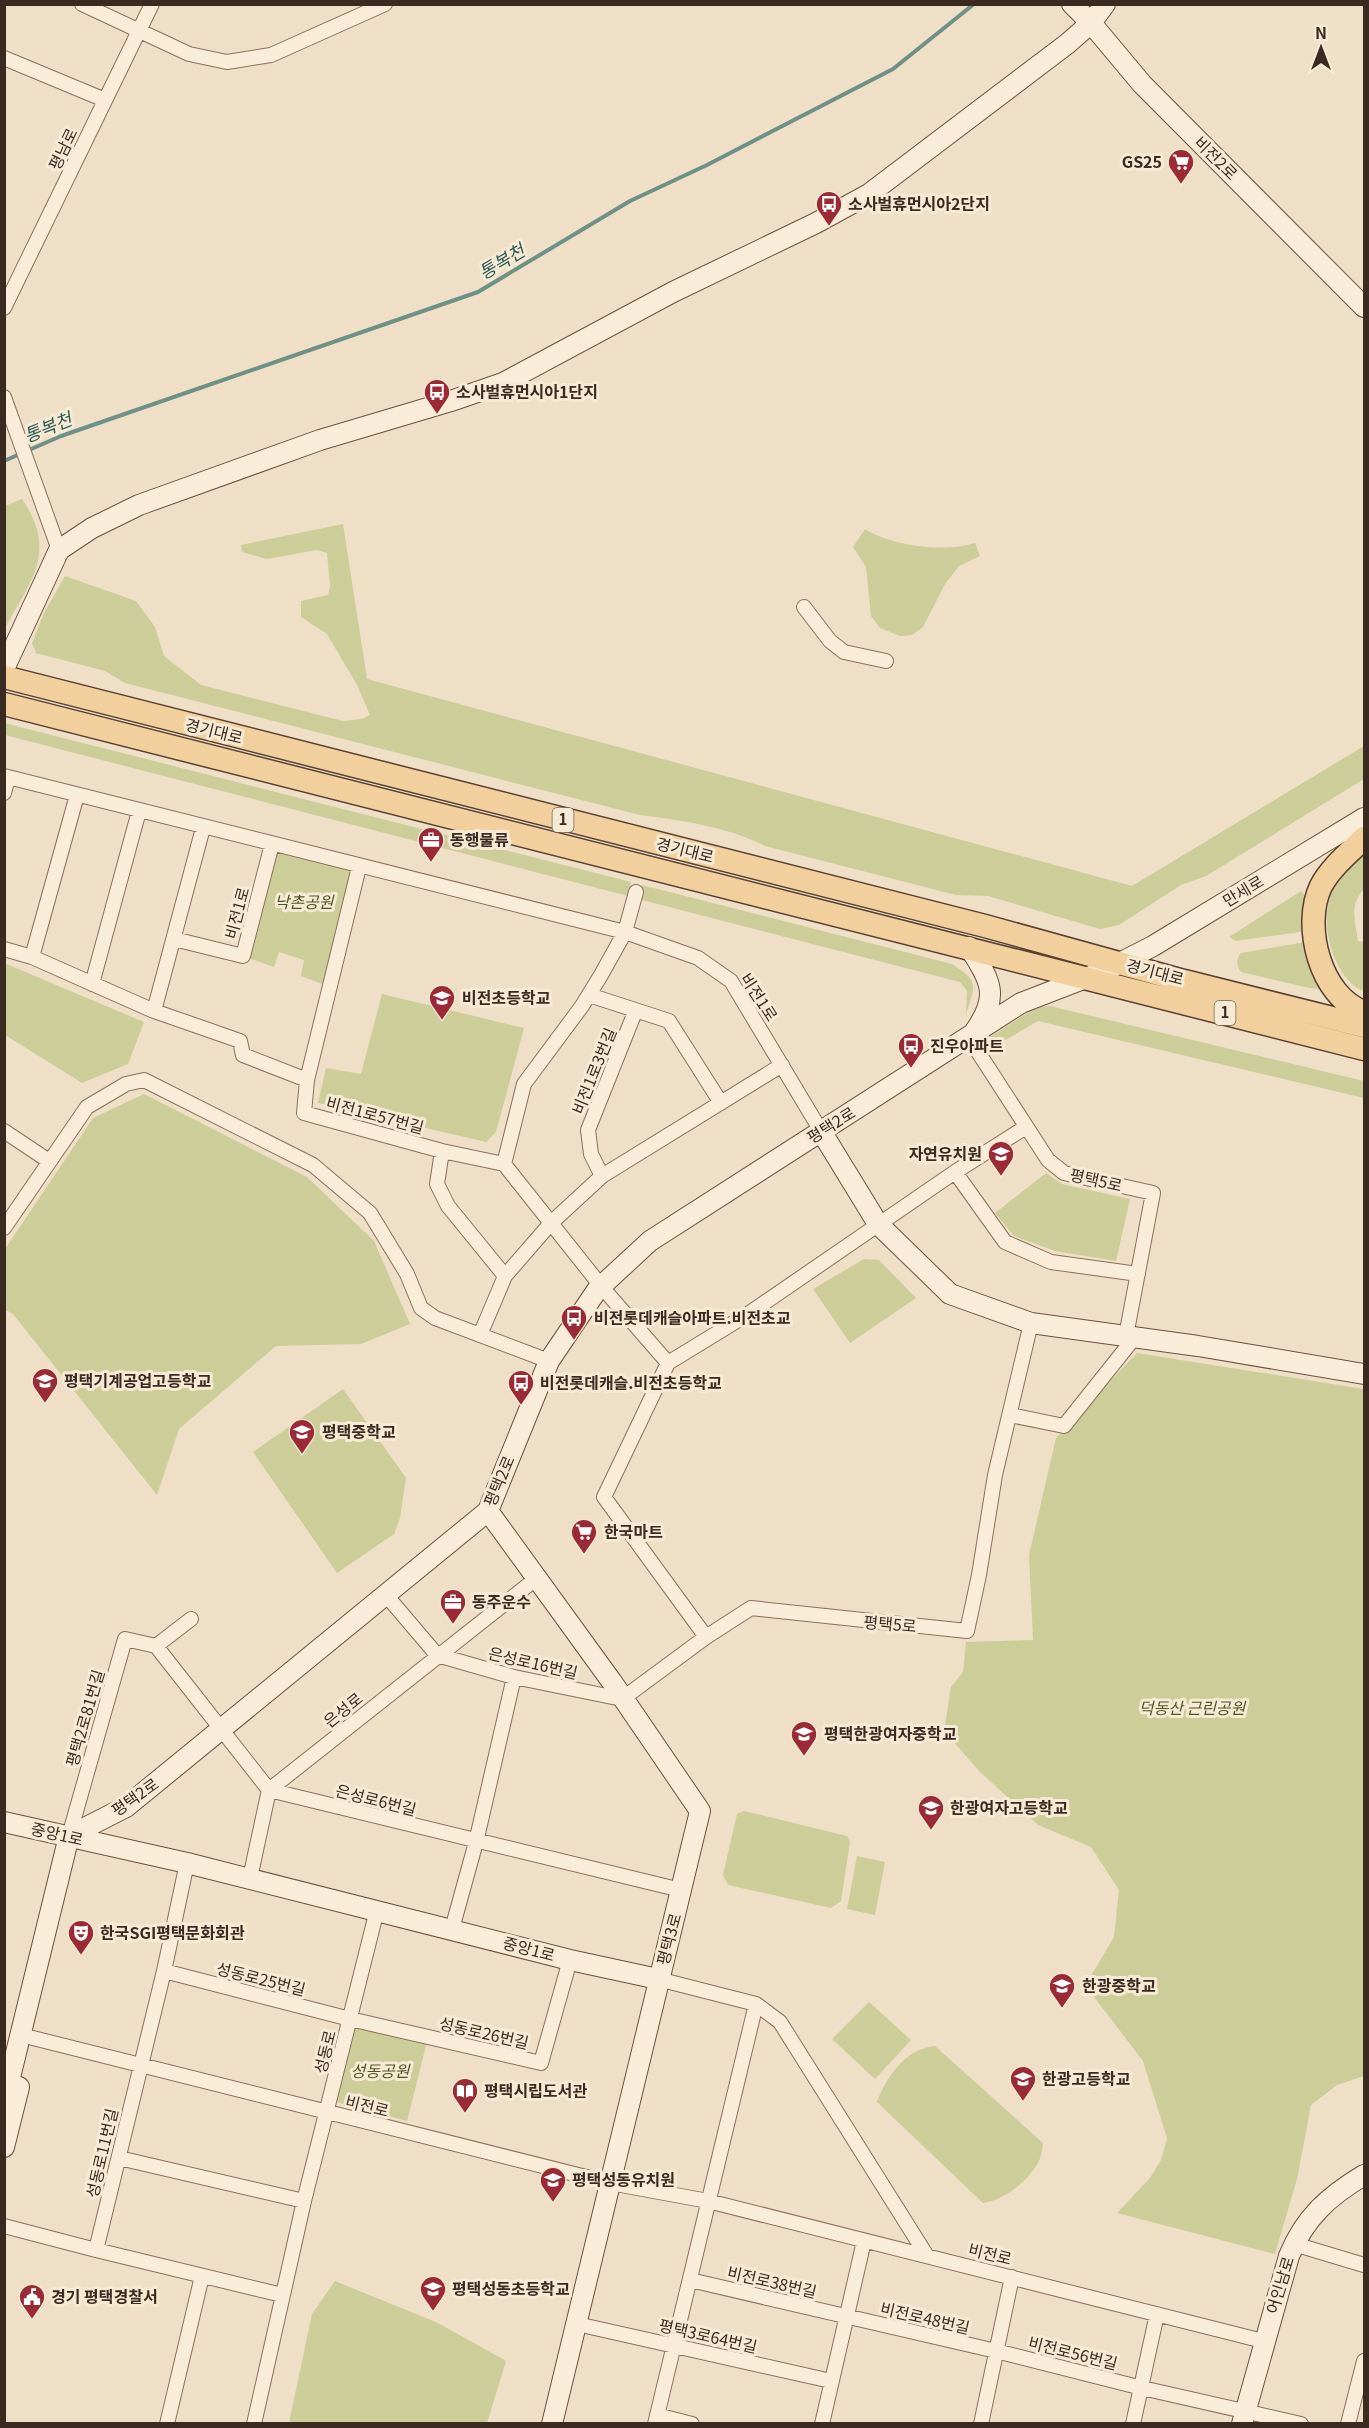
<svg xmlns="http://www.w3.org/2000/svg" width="1369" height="2428" font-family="Georgia,'Noto Sans KR',serif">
<rect width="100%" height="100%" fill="#efdfc6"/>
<path fill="#cccd99" d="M22,499C58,552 31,580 5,628V506Z
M343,524L367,679L1132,886L1364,746V779L1206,876L1181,885L1119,925L1100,929L988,896L956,895L765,846C725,826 684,821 640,815L125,683L105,671L36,653L32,643L44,613L65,576L136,601L155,627L164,656L201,685L343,721L362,719L370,715L357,685L327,634L301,617V601L328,595L330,586L327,553L317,550L267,559L242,552L241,545Z
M865,529C891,546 946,553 975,543L980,556L959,566L945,584L923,627L912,635L900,636L880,628L871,616L866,567L853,547Z
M4,723L631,882L628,896L5,735Z
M281,851L352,870L325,985L301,976L304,960L279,952L274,967L248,958L272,856Z
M1364,855V889C1349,905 1355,921 1358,941L1364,942V991C1339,983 1325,940 1327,915C1328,903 1331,890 1336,879C1341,870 1356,861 1364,855Z
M642,885L952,964C979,981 976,985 966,1014L967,991L960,982L638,899Z
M1301,891L1306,897V931L1236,941L1229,937Z
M1306,942L1322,989L1309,988L1241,972C1236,965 1236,959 1241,953Z
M4,963L144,1022L128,1064L82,1083L5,1035Z
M382,994L524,1028L496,1132L486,1142L318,1103L326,1068L361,1074Z
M1050,1006L1364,1081V1098L1038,1021L990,1049L985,1040L1035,1008Z
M144,1094L307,1177L374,1241L410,1324L361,1344L276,1346L179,1429L157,1495L13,1314L4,1309L5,1249L93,1118Z
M1046,1173L1062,1184L1130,1199L1116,1261L1055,1251L1014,1236L995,1213Z
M864,1259L879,1260L916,1298L850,1343L813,1289Z
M1137,1353L1364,1389V2076L1337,2085L1311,2105L1297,2179L1275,2254L1117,2213L1150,2178L1161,2160L1167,2138L1143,2061L1088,1989L1091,1976L1114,1937L1119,1890L1091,1847L1038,1825L979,1771L944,1731L951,1687L963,1672L966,1642L1033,1640L1029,1555L1056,1438Z
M343,1389L406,1478L400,1518L394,1534L337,1573L253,1452Z
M744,1811L847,1836L850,1842L841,1901L831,1908L728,1885L723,1875L737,1814Z
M857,1856L885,1862L875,1915L847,1909Z
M869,2002L911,2040L875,2079L832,2039Z
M352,2025L427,2042L407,2121L333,2101Z
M935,2046L1043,2143C1042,2150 1041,2159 1037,2165C1025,2183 1004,2200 983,2203L877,2102C887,2076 905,2049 935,2046Z
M335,2281L438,2323L506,2361L487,2423H289L312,2314Z"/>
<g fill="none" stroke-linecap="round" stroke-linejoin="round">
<path stroke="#6d9185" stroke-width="4" d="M4,461L61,436L478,292L630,201L707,165L893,69L974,4"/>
<g stroke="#8a705b" stroke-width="16">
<path id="street" d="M82,4L189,54L227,62L271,55L385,4
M4,58L105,100
M4,308L152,4
M4,397L59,550
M804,607L830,641L844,652L886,661
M4,776L625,932L698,958L731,981L821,1131
M4,793L8,778
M359,867L307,1080L304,1113L442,1151L504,1164L601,1286L668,1363
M174,939L243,956L272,844
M4,949L32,957L154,1011L240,1041L243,1055L307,1080
M32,957L77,795
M92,984L139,811
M589,995L669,1021L721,1103
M154,1011L203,828
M969,1038L1048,1160L1064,1173L1153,1193L1126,1336
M4,1131L49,1161
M442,1151L437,1184L448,1206L505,1276
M504,1164L524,1084L582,1006L601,975L625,932L636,892
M955,1172L1005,1242L1051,1262L1138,1274
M602,1176L591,1154L588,1130L635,1012
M4,1228L87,1107L126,1084L144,1080L313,1165L370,1213L407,1274L421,1308L435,1318L549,1361
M480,1335L505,1276L551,1223L602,1176L782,1065
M1010,1415L1064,1426L1135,1337
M386,1595L437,1655L514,1677L622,1699L706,1637L751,1608L967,1631L979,1575L995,1475L1031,1323
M706,1637L604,1497L668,1363L748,1314L955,1172L1026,1127
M156,1646L191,1619
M69,1836L125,1639L156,1646L269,1790L681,1890
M250,1878L269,1790L537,1578
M452,1929L476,1842L514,1677
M164,1971L350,2019L541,2063L570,1960
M658,1979L756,2004L780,2022L927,2256
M21,2035L610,2183L708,2201L1263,2341
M119,2158L304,2201
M4,2226L96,2250L282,2295
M1294,2244L1364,2265
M96,2250L164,1971L187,1863
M690,2280L996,2351L1142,2388L1301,2424
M577,2324L831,2381
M657,2415L692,2424
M167,2424L202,2276
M254,2424L304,2201L377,1910
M655,2424L756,2004
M822,2424L864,2241
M981,2424L1012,2277
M1133,2424L1157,2314
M1348,2424L1364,2361"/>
</g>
<g stroke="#6c513e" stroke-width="22">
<path id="secondary" d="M1072,4L1091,23L1142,84L1364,307
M4,669L59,550L92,528L139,505L320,440L451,401L503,383L673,292L816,223L869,194L1067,44L1091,23L1105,4
M969,947C991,982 1000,995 975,1031
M821,1131L878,1224L950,1294L1031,1323L1198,1346L1364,1374
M488,1511L612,1682L700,1811L552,2424
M4,1822L187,1863L570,1960L658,1979
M4,2102L69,1836L126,1807L488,1511L549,1361L597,1290L650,1241L1021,1003L1104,971L1153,946L1364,818
M4,2147L19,2087
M1242,2424L1289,2256C1305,2217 1329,2196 1364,2175"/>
</g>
<g stroke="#583f2f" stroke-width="25">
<path id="primary" d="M4,677L985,926L1184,981L1364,1026
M4,704L1364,1049
M1364,838C1350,852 1331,867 1321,886C1302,925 1320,997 1364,1012"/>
</g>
<use href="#street" stroke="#f9edd9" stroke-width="14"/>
<use href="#secondary" stroke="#f9edd9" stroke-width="20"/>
<use href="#primary" stroke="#f2d09e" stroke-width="22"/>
</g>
<defs>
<g id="supermarket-pin" transform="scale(1.35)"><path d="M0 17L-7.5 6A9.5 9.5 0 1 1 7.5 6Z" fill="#9a2a35" stroke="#f6ead5"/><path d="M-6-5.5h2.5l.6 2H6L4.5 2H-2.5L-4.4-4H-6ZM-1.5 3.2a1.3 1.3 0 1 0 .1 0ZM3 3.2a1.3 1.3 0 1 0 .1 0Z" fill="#fff"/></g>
<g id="bus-pin" transform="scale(1.35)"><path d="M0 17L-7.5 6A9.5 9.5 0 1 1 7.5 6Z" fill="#9a2a35" stroke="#f6ead5"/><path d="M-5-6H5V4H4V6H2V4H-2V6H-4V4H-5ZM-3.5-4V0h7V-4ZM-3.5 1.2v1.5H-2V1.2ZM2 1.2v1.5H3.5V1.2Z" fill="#fff"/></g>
<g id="office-pin" transform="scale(1.35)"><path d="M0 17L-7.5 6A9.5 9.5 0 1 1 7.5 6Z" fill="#9a2a35" stroke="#f6ead5"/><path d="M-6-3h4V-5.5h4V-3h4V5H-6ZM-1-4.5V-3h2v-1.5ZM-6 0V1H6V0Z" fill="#fff"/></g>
<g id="school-pin" transform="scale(1.35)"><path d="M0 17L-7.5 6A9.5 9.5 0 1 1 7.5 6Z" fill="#9a2a35" stroke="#f6ead5"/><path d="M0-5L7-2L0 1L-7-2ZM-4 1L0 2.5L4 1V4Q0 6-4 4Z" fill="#fff"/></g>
<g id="theatre-pin" transform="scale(1.35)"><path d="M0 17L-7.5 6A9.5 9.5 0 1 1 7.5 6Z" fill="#9a2a35" stroke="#f6ead5"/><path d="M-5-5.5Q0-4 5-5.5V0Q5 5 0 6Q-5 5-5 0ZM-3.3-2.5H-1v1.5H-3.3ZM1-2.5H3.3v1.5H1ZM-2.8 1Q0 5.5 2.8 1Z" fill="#fff"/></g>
<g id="library-pin" transform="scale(1.35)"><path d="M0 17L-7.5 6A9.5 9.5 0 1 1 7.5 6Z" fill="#9a2a35" stroke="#f6ead5"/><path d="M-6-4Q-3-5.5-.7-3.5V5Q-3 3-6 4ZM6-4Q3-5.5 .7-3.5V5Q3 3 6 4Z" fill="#fff"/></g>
<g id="civic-pin" transform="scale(1.35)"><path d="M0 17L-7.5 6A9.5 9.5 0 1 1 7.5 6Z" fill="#9a2a35" stroke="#f6ead5"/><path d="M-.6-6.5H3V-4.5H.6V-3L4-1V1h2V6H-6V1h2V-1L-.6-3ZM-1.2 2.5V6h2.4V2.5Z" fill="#fff"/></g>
</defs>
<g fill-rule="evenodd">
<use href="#supermarket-pin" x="1181" y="162"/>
<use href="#bus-pin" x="829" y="204"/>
<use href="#bus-pin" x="437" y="392"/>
<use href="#office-pin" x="431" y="840"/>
<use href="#school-pin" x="442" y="998"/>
<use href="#bus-pin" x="911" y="1046"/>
<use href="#school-pin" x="1001" y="1154"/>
<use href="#bus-pin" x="574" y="1318"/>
<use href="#school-pin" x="45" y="1381"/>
<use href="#bus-pin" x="521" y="1383"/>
<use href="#school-pin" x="302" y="1432"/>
<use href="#supermarket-pin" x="584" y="1532"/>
<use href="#office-pin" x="453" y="1602"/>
<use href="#school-pin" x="804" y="1734"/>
<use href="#school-pin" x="931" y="1808"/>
<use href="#theatre-pin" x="81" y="1933"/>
<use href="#school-pin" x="1062" y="1986"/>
<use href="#school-pin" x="1023" y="2079"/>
<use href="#library-pin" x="465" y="2091"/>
<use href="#school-pin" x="553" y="2180"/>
<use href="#school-pin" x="433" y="2289"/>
<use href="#civic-pin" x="32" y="2297"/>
</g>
<g text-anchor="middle" stroke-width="6" stroke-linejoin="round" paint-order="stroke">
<g fill="#f6ead5" stroke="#726456" stroke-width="1.5">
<rect x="552.5" y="808" width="21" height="24" rx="4.5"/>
<rect x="1214.5" y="1001" width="21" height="24" rx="4.5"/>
</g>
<g font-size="15" font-weight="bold" fill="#3a2a1f">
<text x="563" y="825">1</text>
<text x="1225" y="1018">1</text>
</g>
<g font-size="16" fill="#3a2a1f" stroke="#f6ead5">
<text transform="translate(63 149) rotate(-64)" y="6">평남로</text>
<text transform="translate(1216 158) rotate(45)" y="6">비전2로</text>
<text transform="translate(214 731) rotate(14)" y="6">경기대로</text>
<text transform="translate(685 850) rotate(14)" y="6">경기대로</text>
<text transform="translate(1243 891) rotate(-31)" y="6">만세로</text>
<text transform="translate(237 913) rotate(-75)" y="6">비전1로</text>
<text transform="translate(1155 972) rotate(15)" y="6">경기대로</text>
<text transform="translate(759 997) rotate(57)" y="6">비전1로</text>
<text transform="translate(594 1071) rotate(-68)" y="6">비전1로3번길</text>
<text transform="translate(375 1115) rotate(15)" y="6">비전1로57번길</text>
<text transform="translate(831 1125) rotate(-32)" y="6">평택2로</text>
<text transform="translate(1096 1180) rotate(13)" y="6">평택5로</text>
<text transform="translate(499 1481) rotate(-67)" y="6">평택2로</text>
<text transform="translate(890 1624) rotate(5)" y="6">평택5로</text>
<text transform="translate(533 1663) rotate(13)" y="6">은성로16번길</text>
<text transform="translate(343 1710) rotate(-39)" y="6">은성로</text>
<text transform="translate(85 1718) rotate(-74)" y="6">평택2로81번길</text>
<text transform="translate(135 1797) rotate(-35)" y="6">평택2로</text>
<text transform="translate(376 1800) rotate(14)" y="6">은성로6번길</text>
<text transform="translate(57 1834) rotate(13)" y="6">중앙1로</text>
<text transform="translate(669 1939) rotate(-75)" y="6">평택3로</text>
<text transform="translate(529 1949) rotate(15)" y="6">중앙1로</text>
<text transform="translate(261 1979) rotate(14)" y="6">성동로25번길</text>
<text transform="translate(484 2033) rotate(13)" y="6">성동로26번길</text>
<text transform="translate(325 2052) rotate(-76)" y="6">성동로</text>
<text transform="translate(367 2106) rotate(14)" y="6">비전로</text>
<text transform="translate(102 2153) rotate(-77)" y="6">성동로11번길</text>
<text transform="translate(990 2254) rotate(14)" y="6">비전로</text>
<text transform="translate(772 2282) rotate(13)" y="6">비전로38번길</text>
<text transform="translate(1280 2285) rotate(-73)" y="6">어인남로</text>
<text transform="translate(925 2318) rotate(13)" y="6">비전로48번길</text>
<text transform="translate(708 2336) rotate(13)" y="6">평택3로64번길</text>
<text transform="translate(1073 2353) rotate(14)" y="6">비전로56번길</text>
</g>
<g font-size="16" font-weight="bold" fill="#3a2a1f" stroke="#f6ead5" text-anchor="start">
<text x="1162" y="168" text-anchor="end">GS25</text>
<text x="848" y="210">소사벌휴먼시아2단지</text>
<text x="456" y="398">소사벌휴먼시아1단지</text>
<text x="450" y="846">동행물류</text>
<text x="462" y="1004">비전초등학교</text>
<text x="930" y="1052">진우아파트</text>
<text x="982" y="1160" text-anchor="end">자연유치원</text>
<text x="594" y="1324">비전롯데캐슬아파트.비전초교</text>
<text x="64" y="1387">평택기계공업고등학교</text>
<text x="540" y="1389">비전롯데캐슬.비전초등학교</text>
<text x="322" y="1438">평택중학교</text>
<text x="604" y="1538">한국마트</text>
<text x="472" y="1608">동주운수</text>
<text x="824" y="1740">평택한광여자중학교</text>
<text x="950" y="1814">한광여자고등학교</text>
<text x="100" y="1939">한국SGI평택문화회관</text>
<text x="1082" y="1992">한광중학교</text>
<text x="1042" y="2085">한광고등학교</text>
<text x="484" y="2097">평택시립도서관</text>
<text x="572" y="2186">평택성동유치원</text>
<text x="452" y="2295">평택성동초등학교</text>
<text x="51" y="2303">경기 평택경찰서</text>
</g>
<g font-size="16" font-style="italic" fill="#4f5725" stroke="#f6ead5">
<text x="304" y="908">낙촌공원</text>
<text x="1192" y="1714">덕동산 근린공원</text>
<text x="380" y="2077">성동공원</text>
</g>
<g font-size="18" font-style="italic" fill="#2e5a53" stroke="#f6ead5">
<text transform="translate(502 262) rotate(-31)" y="6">통복천</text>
<text transform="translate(48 428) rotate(-22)" y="6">통복천</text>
</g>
</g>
<rect width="1369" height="2428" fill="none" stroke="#3a2a1f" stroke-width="12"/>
<g transform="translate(1321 48)" stroke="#f6ead5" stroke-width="4.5" paint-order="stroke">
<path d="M0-4.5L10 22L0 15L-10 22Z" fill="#3a2a1f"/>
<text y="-9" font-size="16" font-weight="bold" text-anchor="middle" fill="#3a2a1f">N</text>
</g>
</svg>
